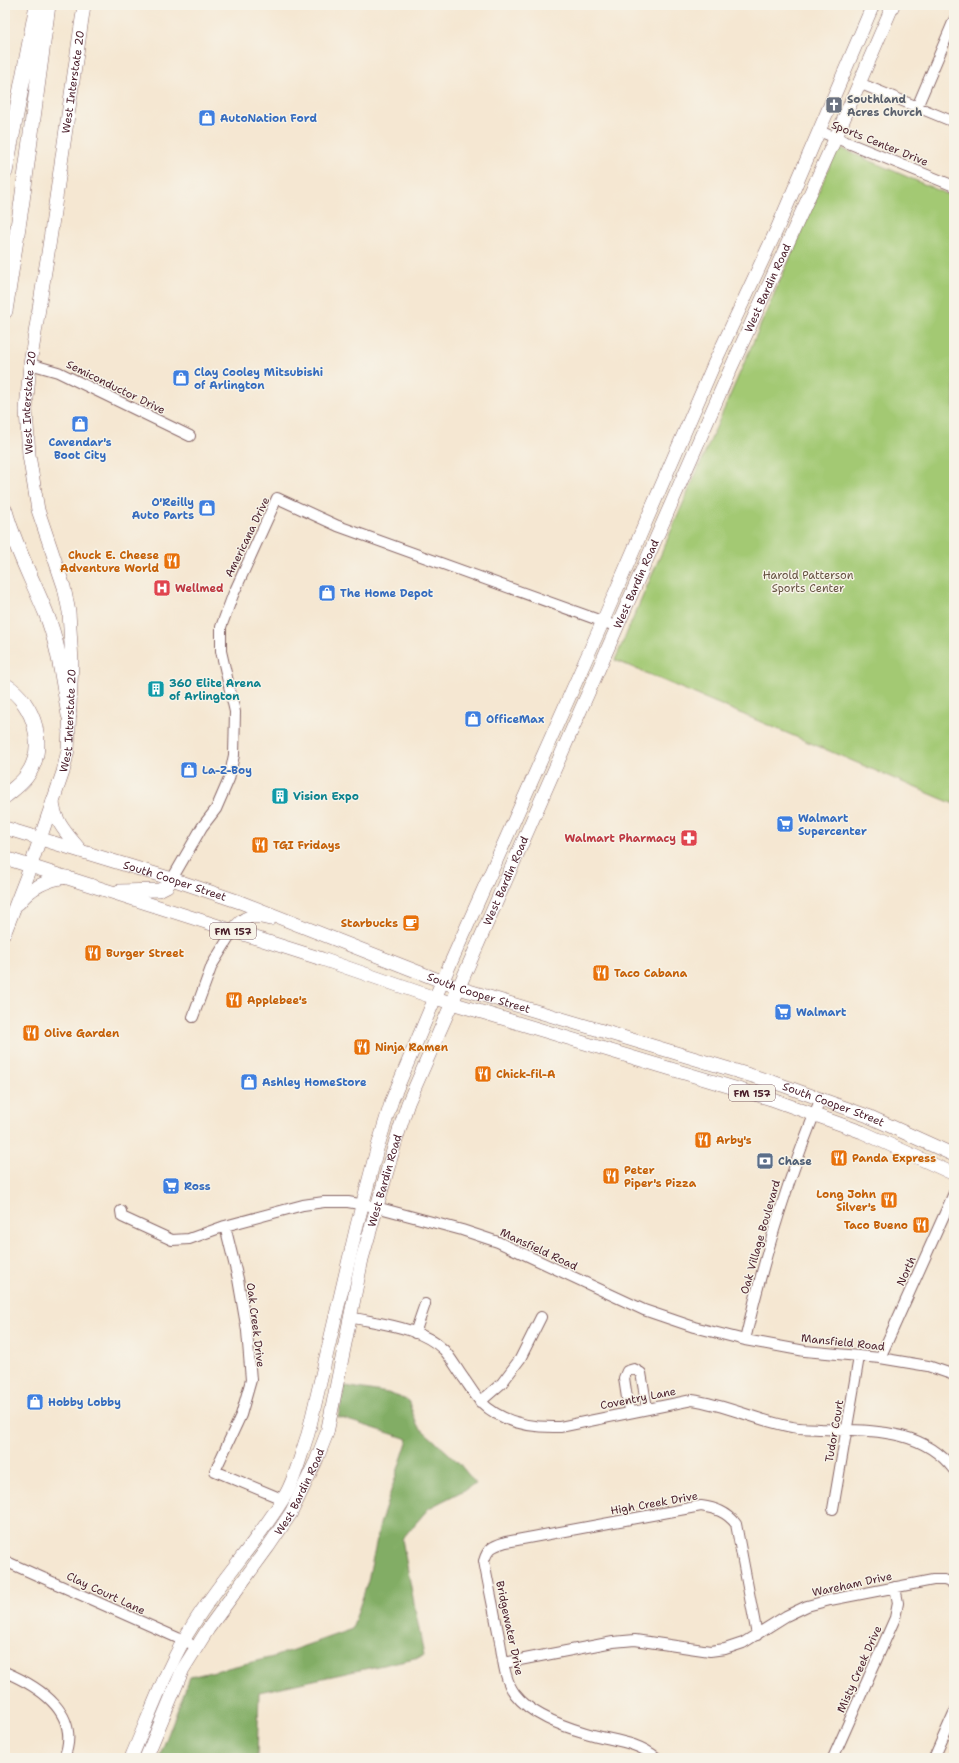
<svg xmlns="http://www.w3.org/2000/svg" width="959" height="1763" font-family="'Shantell Sans',sans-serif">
<rect width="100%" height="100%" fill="#f7f3e8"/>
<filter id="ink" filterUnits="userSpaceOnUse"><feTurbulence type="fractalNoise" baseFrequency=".025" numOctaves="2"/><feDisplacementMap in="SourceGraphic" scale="8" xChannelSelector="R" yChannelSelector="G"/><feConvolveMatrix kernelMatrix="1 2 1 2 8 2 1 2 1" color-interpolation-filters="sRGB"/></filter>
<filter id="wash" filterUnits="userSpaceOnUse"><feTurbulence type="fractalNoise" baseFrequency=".012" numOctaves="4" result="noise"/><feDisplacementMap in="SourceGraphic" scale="16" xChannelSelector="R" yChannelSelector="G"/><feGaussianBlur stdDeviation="0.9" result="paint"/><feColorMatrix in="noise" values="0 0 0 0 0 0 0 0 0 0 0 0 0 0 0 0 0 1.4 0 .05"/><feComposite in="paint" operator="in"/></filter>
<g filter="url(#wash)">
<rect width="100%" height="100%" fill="#f5e7d2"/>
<path fill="#a3c973" stroke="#76744f" d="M838,147L954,197V804L615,660Z"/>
<path fill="#82ad65" stroke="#666648" d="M345,1386L388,1393L408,1400L417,1425L458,1462L476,1484L429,1508L402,1539L424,1656L259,1692L257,1758H159L190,1677L273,1657L352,1629L368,1581L380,1524L408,1439L338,1417Z"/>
</g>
<g filter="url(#ink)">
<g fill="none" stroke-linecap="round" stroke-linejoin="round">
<g stroke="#866565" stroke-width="12">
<path id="minor" d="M859,83L954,122
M917,107L954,20
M819,131L954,186
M30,364L58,372L190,436
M172,879L202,827L216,809L229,779L234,755L235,712L221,651V627L233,595L277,498L338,526L618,627
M193,1017L212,965L233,931
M121,1211L122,1217L172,1240L189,1239L225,1226L303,1205L324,1202H348L376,1207L462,1230L498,1242L644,1310L694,1327L745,1340L805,1351L880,1358L928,1366L954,1375
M225,1226L238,1279L247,1331L251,1380L241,1415L215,1471L282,1499
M350,1317C381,1324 421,1327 444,1350C452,1359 458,1371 465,1380C470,1387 475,1396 481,1402C502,1423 532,1428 560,1427L692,1400C727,1405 758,1421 792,1427C801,1429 811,1428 820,1429C868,1431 922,1427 954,1470
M415,1333L425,1304
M745,1340C764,1257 788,1177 821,1098
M880,1358L954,1193
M480,1402L502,1383L520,1359L541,1317
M629,1411L624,1378L627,1371L634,1369L641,1373L647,1408
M833,1509L859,1357
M5,1561L189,1643
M504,1663L613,1642L635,1640L710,1651L725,1649L743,1643L786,1616L807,1606L830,1600L933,1580H944L954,1583
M5,1672C40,1687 82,1714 64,1758
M657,1758C635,1740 611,1741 586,1733C562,1726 531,1715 515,1694C504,1680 503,1658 500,1642C495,1615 489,1588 484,1561C488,1547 494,1546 506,1542L701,1506C715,1508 727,1512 736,1524L757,1635
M833,1758L895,1618L898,1603L895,1587
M934,1758L954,1713"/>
</g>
<g stroke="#866565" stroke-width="14">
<g id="major">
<path d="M53,800C53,821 69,836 81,851"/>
<path id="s1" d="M5,828L172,879L240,902L459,988L776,1083L868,1116L954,1155"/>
<path d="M5,858L322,959L435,998L771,1099L862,1132L954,1174"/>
<path d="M119,891L159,890L167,886L172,879"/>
<path d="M19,903C30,888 48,879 67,877"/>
<path d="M233,931C244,915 252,914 270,919"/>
<path id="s2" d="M5,932L31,865L63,772L68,750L72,662L69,612L64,587L38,510L29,455L26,410L30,364L48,253L84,5"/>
<path d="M131,1758C151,1712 167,1665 194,1623C222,1578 259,1540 286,1494C296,1476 301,1454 308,1434L357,1225L377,1149L392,1100L435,998L603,621L714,364L777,229L873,5"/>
<path id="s3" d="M146,1758L183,1669L208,1629L268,1547L291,1513L316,1461L327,1433L362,1259L396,1140L408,1103L730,370L836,137L893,5"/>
</g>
</g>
<g stroke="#866565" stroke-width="16">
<path id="highway" d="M5,172L37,5
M5,311L22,201L48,5
M5,511C15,547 32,579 46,613C59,646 63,681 69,715
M5,685C35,703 48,748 26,777C20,785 12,790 5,796"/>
</g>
<use href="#minor" stroke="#fff" stroke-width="10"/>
<use href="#major" stroke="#fff" stroke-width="13"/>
<use href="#highway" stroke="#fff" stroke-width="15"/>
</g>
</g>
<defs>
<g id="church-square" transform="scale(0.9)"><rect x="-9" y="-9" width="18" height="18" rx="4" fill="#6b7280" stroke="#f7f3e8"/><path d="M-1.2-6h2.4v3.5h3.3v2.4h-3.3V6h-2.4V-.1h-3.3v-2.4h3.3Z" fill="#fff"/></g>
<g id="shop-square" transform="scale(0.9)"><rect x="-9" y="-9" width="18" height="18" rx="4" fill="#3f7fe0" stroke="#f7f3e8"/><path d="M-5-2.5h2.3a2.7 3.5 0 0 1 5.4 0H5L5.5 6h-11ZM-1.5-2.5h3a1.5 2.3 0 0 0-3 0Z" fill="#fff"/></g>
<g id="restaurant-square" transform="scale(0.9)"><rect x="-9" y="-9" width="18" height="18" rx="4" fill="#e8710a" stroke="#f7f3e8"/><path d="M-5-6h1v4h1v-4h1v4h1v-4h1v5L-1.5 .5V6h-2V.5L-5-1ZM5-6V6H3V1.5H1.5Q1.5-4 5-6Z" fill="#fff"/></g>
<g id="hospital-square" transform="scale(0.9)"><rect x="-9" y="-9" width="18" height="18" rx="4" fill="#e0444e" stroke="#f7f3e8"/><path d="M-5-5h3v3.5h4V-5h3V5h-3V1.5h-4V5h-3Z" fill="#fff"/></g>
<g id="building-square" transform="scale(0.9)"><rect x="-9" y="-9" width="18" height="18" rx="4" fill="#0f9aa8" stroke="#f7f3e8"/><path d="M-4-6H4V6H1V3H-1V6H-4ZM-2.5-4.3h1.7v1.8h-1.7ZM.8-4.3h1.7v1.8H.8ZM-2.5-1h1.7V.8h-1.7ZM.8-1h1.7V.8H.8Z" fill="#fff"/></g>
<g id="supermarket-square" transform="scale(0.9)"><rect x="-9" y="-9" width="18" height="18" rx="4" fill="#3f7fe0" stroke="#f7f3e8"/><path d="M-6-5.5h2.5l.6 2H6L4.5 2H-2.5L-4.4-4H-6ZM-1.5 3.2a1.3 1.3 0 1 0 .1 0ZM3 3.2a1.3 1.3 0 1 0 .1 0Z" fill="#fff"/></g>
<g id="pharmacy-square" transform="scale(0.9)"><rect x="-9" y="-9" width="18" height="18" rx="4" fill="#e0444e" stroke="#f7f3e8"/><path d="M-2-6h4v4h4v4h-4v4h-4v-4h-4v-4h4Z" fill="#fff"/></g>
<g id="cafe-square" transform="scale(0.9)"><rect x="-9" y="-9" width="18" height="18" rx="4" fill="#e8710a" stroke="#f7f3e8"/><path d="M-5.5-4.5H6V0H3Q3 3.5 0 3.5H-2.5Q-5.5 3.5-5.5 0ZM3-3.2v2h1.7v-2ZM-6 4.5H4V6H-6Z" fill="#fff"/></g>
<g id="bank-square" transform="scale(0.9)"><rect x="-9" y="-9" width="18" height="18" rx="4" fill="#5c6f8a" stroke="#f7f3e8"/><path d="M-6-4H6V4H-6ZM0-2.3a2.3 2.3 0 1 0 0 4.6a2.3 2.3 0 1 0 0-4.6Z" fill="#fff"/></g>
</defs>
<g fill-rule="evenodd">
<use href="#church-square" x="834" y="105"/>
<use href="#shop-square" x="207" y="118"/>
<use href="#shop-square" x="181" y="378"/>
<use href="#shop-square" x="80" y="424"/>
<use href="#shop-square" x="207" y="508"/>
<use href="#restaurant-square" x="172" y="561"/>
<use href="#hospital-square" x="162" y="588"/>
<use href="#shop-square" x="327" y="593"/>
<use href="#building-square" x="156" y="689"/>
<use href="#shop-square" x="473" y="719"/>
<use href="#shop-square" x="189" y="770"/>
<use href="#building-square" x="280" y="796"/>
<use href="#supermarket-square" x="785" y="824"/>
<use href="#pharmacy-square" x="689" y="838"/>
<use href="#restaurant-square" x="260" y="845"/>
<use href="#cafe-square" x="411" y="923"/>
<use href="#restaurant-square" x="93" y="953"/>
<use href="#restaurant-square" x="601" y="973"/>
<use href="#restaurant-square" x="234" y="1000"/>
<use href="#supermarket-square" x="783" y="1012"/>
<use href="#restaurant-square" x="31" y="1033"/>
<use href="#restaurant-square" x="362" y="1047"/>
<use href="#restaurant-square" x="483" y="1074"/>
<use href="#shop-square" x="249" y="1082"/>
<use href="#restaurant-square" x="703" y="1140"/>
<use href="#restaurant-square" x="839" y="1158"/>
<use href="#bank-square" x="765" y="1161"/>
<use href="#restaurant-square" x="611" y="1176"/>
<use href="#supermarket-square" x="171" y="1186"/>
<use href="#restaurant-square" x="889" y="1200"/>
<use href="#restaurant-square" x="921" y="1225"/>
<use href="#shop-square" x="35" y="1402"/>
</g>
<g text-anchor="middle" stroke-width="3" stroke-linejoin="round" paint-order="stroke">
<g fill="#f7f3e8" stroke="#7e5f64" stroke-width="1">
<rect x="210" y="923" width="46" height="16" rx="3"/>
<rect x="729" y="1085" width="46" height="16" rx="3"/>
</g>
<g font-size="10" font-weight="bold" fill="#4a1f2b">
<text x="233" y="935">FM 157</text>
<text x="752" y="1097">FM 157</text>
</g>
<g font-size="11" fill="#4a1f2b" stroke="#f7f3e8">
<text dy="4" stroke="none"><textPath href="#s2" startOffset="870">West Interstate 20</textPath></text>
<text transform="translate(880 143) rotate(22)" y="4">Sports Center Drive</text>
<text dy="4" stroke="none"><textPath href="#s3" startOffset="1605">West Bardin Road</textPath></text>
<text transform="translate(116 387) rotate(26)" y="4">Semiconductor Drive</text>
<text dy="4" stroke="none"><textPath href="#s2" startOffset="546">West Interstate 20</textPath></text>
<text transform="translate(247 537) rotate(-64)" y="4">Americana Drive</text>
<text dy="4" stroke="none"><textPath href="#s3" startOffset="1281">West Bardin Road</textPath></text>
<text dy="4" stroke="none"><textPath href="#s2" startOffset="222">West Interstate 20</textPath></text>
<text dy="4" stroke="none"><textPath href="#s3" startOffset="957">West Bardin Road</textPath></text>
<text dy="4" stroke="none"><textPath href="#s1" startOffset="178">South Cooper Street</textPath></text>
<text dy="4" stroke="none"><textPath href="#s1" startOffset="502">South Cooper Street</textPath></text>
<text dy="4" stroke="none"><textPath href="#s1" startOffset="874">South Cooper Street</textPath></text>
<text dy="4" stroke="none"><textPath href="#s3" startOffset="633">West Bardin Road</textPath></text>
<text transform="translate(760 1237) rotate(-74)" y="4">Oak Village Boulevard</text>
<text transform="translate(539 1249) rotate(25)" y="4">Mansfield Road</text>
<text transform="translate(906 1271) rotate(-66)" y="4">North</text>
<text transform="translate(256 1325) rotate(83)" y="4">Oak Creek Drive</text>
<text transform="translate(843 1342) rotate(6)" y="4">Mansfield Road</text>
<text transform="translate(638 1398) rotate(-11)" y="4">Coventry Lane</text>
<text transform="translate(834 1431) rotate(-80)" y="4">Tudor Court</text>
<text dy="4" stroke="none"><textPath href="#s3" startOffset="309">West Bardin Road</textPath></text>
<text transform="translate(654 1503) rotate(-10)" y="4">High Creek Drive</text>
<text transform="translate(852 1584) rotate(-12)" y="4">Wareham Drive</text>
<text transform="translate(106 1593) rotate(25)" y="4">Clay Court Lane</text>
<text transform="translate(510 1628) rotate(78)" y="4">Bridgewater Drive</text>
<text transform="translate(859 1669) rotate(-66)" y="4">Misty Creek Drive</text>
</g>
<g font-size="11" font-weight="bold" fill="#5b616d" stroke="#f7f3e8" text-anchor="start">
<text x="847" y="103">Southland<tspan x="847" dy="13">Acres Church</tspan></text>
</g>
<g font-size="11" font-weight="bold" fill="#366cbe" stroke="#f7f3e8" text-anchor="start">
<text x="220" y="122">AutoNation Ford</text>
<text x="194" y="376">Clay Cooley Mitsubishi<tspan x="194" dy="13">of Arlington</tspan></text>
<text x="80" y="446" text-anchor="middle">Cavendar's<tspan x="80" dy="13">Boot City</tspan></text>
<text x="194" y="506" text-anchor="end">O'Reilly<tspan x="194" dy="13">Auto Parts</tspan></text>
<text x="340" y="597">The Home Depot</text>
<text x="486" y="723">OfficeMax</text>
<text x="202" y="774">La-Z-Boy</text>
<text x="798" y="822">Walmart<tspan x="798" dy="13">Supercenter</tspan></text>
<text x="796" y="1016">Walmart</text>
<text x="262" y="1086">Ashley HomeStore</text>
<text x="184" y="1190">Ross</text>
<text x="48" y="1406">Hobby Lobby</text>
</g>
<g font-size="11" font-weight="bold" fill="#c56008" stroke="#f7f3e8" text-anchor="start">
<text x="159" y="559" text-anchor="end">Chuck E. Cheese<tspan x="159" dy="13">Adventure World</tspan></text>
<text x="273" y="849">TGI Fridays</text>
<text x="398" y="927" text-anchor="end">Starbucks</text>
<text x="106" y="957">Burger Street</text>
<text x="614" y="977">Taco Cabana</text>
<text x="247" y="1004">Applebee's</text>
<text x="44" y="1037">Olive Garden</text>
<text x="375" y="1051">Ninja Ramen</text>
<text x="496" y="1078">Chick-fil-A</text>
<text x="716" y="1144">Arby's</text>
<text x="852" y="1162">Panda Express</text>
<text x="624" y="1174">Peter<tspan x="624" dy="13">Piper's Pizza</tspan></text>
<text x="876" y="1198" text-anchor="end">Long John<tspan x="876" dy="13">Silver's</tspan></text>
<text x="908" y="1229" text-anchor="end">Taco Bueno</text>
</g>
<g font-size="11" fill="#655241" stroke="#f7f3e8">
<text x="808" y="579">Harold Patterson<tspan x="808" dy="13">Sports Center</tspan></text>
</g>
<g font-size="11" font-weight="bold" fill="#be3a42" stroke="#f7f3e8" text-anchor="start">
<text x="175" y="592">Wellmed</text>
<text x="676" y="842" text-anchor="end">Walmart Pharmacy</text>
</g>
<g font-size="11" font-weight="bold" fill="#0d838f" stroke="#f7f3e8" text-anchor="start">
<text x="169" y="687">360 Elite Arena<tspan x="169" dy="13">of Arlington</tspan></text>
<text x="293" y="800">Vision Expo</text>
</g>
<g font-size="11" font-weight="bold" fill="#4e5e75" stroke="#f7f3e8" text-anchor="start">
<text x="778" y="1165">Chase</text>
</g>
</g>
<rect width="959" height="1763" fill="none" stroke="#f7f3e8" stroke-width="20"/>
</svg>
